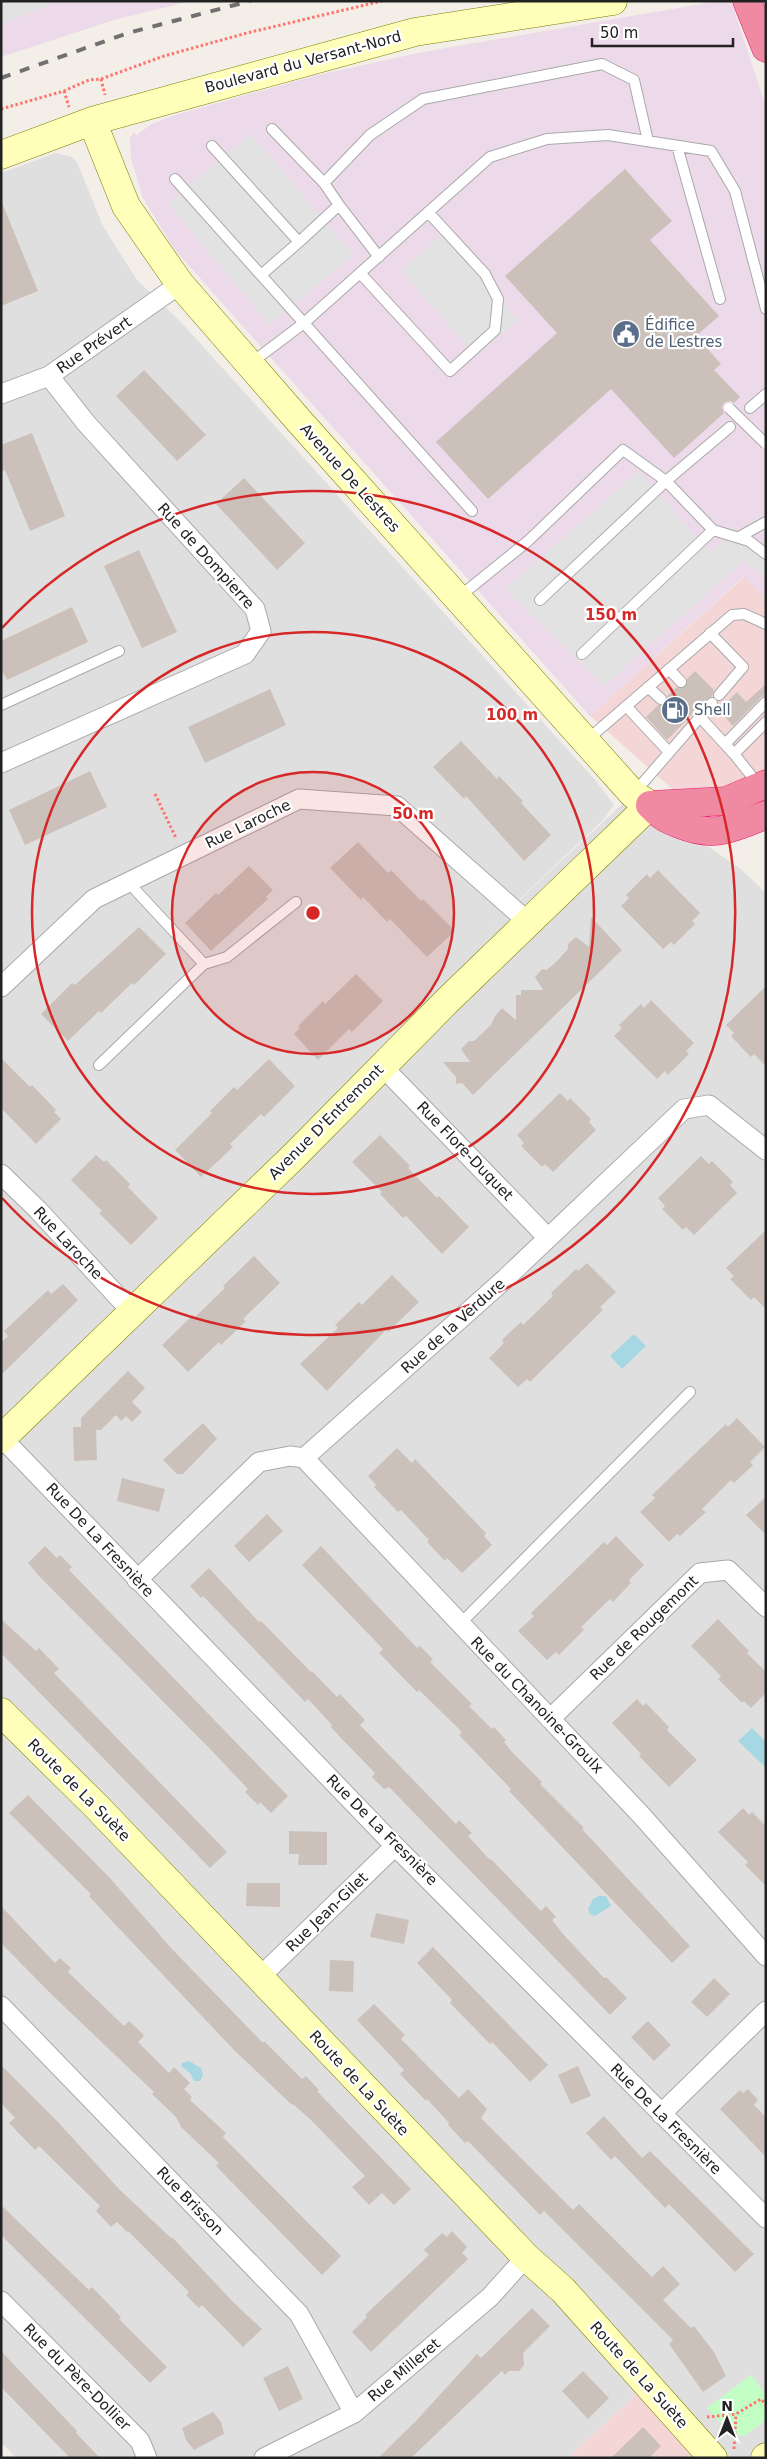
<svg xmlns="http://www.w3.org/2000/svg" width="767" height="2459" font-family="'DejaVu Sans',sans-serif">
<rect width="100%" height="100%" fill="#f3eee8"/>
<path fill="#e0dfdf" d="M56,153L72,157L77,162L103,226L137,280L179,320L596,781L614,805L603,820L482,935L633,794L742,870L766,893V2458H713L647,2384L568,2458H16L1,2442V173Z"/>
<path fill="#f4d6d7" d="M745,576L766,599V773L736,786L677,793L590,716Z
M647,2384L713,2458H568Z"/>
<path fill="#ecd9e9" d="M1,1H191L117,19L1,57Z
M718,1H731L766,107V599L744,576L590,716L175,250L143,198L131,158L130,139L133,132L137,135L150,125L172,116L314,76L418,53Z"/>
<path fill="#c3fec5" d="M751,2375L766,2395V2420L744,2436L732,2435L707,2408Z"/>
<path fill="#e2e2e2" d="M1,1H57L1,25Z
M251,134L353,255L270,325L168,204Z
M442,234L518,320L476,356L401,271Z
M639,471L709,552L736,532L766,559V580L744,561L604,686L505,589Z"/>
<path fill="#a5d8e3" d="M634,1334L646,1346L622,1369L610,1356Z
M752,1728L766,1742V1765L764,1766L738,1741Z
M599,1896H606L611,1906L595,1916L590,1914L588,1909L593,1899Z
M189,2061L201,2068L203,2075L200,2081H194L190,2073L181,2066L182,2063Z"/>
<path fill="#cbc1ba" d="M625,169L672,221L650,240L719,316L696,336L721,364L714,370L740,397L734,403L730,401L724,403L722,407L724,413L674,458L611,389L488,499L436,442L557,333L505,276Z
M1,200L38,291L1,306Z
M144,370L206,435L177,461L116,396Z
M32,433L65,516L30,531L5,470L1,472V445Z
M244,478L305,543L277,570L216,504Z
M139,550L177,632L142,648L104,566Z
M72,607L88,642L7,680L1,669V641Z
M695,671L714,690L712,696L707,699L667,740L646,717L658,705L666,704L667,696L677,687H685L687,679Z
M766,684V695L761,697L733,726L719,710L737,692L746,702Z
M270,689L286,725L205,763L188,727Z
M461,741L497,779L499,776L523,801L521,803L551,835L524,861L466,796L464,799L433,767Z
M90,771L107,807L25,845L9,810Z
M358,842L388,873L391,870L421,901L423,899L455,931L427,957L390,919L387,922L363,897L361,900L330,868Z
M249,866L273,890L266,897L268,899L211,951L185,923L216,893L218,895Z
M658,870L700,913L692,921L695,924L674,945L671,942L663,949L621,906L629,898L626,895L647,874L650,878Z
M591,917L622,950L473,1095L462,1083L456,1084V1077L443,1062H470L461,1049L469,1041H474L491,1025L495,1016L502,1008L516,1020V995H521V990H543L535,977L542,969L547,970L558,960L568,949V944L576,937L589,947Z
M139,927L166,954L134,985L132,983L101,1013L99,1011L68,1041L41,1014L72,983L75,985Z
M356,974L383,1001L352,1032L349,1029L318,1060L294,1034L300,1028L298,1026L323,1001L325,1004Z
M766,986V1066L754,1054L751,1057L743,1049L731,1036L734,1033L726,1025Z
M651,1000L694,1043L686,1051L689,1054L668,1075L665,1071L657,1079L614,1036L622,1028L619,1025L641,1004L644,1008Z
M1,1058L30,1087L32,1085L56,1110L54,1112L61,1119L36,1144L1,1108Z
M269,1059L295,1086L264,1117L261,1114L230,1144L233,1147L201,1177L175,1150L212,1113L210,1111L234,1087L237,1090Z
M560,1093L568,1101L570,1098L591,1119L589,1122L596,1130L553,1172L545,1164L542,1167L521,1146L524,1143L517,1135Z
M380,1135L410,1166L408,1168L437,1198L439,1196L469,1227L442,1254L406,1216L403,1218L380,1194L382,1192L352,1162Z
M96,1155L104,1162L106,1160L130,1184L128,1187L158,1218L131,1245L99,1213L102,1211L71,1180Z
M701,1156L709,1164L712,1161L733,1182L730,1185L737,1193L694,1235L686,1227L683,1230L662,1209L665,1206L658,1198Z
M766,1230V1309L754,1297L751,1300L730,1279L734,1276L726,1268Z
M254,1256L280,1283L243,1319L246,1321L221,1345L219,1342L188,1372L162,1345L193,1315L195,1317L225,1288L223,1286Z
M587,1263L616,1292L600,1307L603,1310L542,1370L530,1382L527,1379L518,1387L489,1358L504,1343L502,1340L508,1334L521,1322L523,1325L553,1296L551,1293L576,1269L578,1271Z
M392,1275L419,1302L388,1332L386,1330L327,1391L300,1364L338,1328L335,1325L359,1302L362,1305Z
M63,1284L78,1300L1,1375V1343L8,1336L4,1331L48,1290L51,1294Z
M128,1371L145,1388L132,1402L142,1412L132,1422L126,1416L121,1421L116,1415L101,1430H96L97,1460L74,1461L73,1427H81V1418Z
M737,1418L765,1447L750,1462L753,1465L734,1483L731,1480L702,1509L706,1512L680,1536L677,1534L669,1542L640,1512L655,1498L652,1495L705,1444L726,1424L728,1427Z
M203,1423L217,1439L183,1474H177L163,1460Z
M397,1448L412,1463L415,1459L486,1533L484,1536L492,1545L462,1573L447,1558L445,1561L427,1542L429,1540L401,1510L398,1512L374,1487L376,1485L368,1476Z
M122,1478L165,1489L159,1512L117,1501Z
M766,1497V1535L746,1515Z
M267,1514L283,1531L249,1562L234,1546Z
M616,1536L644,1565L629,1580L631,1583L613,1602L610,1599L581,1627L584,1630L559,1655L556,1652L547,1660L518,1631L534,1616L531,1613L604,1542L607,1545Z
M45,1546L57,1558L60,1555L72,1567L69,1570L288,1796L271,1813L260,1802L258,1805L245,1792L248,1789L212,1751L40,1577L28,1563Z
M321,1546L417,1648L420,1646L433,1659L430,1662L472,1704L469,1706L492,1729L494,1727L506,1740L504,1742L511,1751L542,1782L540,1784L584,1828L582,1829L690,1946L672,1963L509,1791L511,1789L459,1735L462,1732L419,1690L417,1692L379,1653L383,1649L302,1565Z
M209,1568L259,1622L261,1621L311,1672L312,1671L337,1697L340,1694L365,1720L360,1725L456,1824L459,1820L472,1833L468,1836L490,1860L491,1859L541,1911L546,1906L556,1917L552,1920L563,1934L604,1978L606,1977L627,1998L610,2015L389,1787L384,1789L372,1777L375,1773L340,1737L331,1727L332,1725L308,1699L305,1702L203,1596L201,1598L190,1586Z
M1,1619L36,1651L39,1648L59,1669L54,1673L227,1852L210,1868L1,1653Z
M718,1619L749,1651L747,1653L766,1672V1693L751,1708L744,1701L742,1703L718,1679L721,1676L691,1646Z
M637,1699L643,1706L646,1703L669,1727L667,1730L697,1760L669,1787L639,1756L641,1754L612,1723Z
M28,1795L109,1877L172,1949L263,2043L264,2041L302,2079L306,2076L319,2090L317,2091L411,2189L394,2205L382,2193L369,2205L352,2187L365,2176L312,2121L293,2104L292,2105L234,2050L112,1921L89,1896L91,1894L9,1813Z
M743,1808L749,1815L752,1812L766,1826V1886L745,1865L748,1862L718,1832Z
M289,1831L327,1832V1865H298L299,1854H289Z
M247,1883H280V1907L246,1906Z
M1,1906L55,1963L60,1958L71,1968L68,1972L124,2026L129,2021L141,2032L144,2036L138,2042L169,2073L174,2067L190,2083L184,2089L192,2097L190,2100L226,2133L223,2137L341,2256L322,2275L216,2166L219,2163L181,2127L176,2117L152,2094L154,2092L49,1992L1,1943Z
M376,1913L409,1920L404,1944L370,1937Z
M433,1947L548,2065L530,2082L492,2042L490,2044L450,2003L452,2000L417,1963Z
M330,1960L354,1961L353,1992L329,1991Z
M714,1978L730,1994L707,2017L691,2002Z
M374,2004L405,2035L401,2039L459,2098L468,2089L487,2109L481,2118L573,2210L579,2204L652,2277L663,2266L680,2284L663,2300L691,2328L694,2326L714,2352L726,2376L703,2392L669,2344L673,2340L544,2211L540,2215L468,2141L465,2143L448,2125L449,2123L427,2099L426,2101L400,2074L404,2070L357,2020Z
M648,2021L671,2045L654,2061L631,2037Z
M1,2065L58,2122L119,2189L171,2238L172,2237L234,2303L262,2329L243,2347L202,2305L199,2308L186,2295L189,2292L128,2231L127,2232L117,2222L111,2227L96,2211L100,2206L39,2146L35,2150L9,2123L15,2118L1,2103Z
M578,2066L591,2096L571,2104L558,2075Z
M748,2089L758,2100L754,2105L766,2117V2157L720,2109L740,2090L743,2093Z
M604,2116L642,2158L650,2151L754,2254L735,2272L669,2204L665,2208L615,2156L611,2160L586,2133Z
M1,2205L89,2290L92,2287L121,2317L119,2319L167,2367L150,2383L1,2235Z
M452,2231L467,2247L462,2253L468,2259L371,2352L352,2332L367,2317L365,2315L429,2255L424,2250L442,2233L447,2237Z
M532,2308L550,2326L523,2353L524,2365L519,2371H509L505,2375L502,2371L411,2458H378L415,2422L477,2354L481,2358Z
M1,2351L77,2431L76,2433L100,2458H70L1,2387Z
M288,2366L303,2399L279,2411L263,2378Z
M583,2371L609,2398L588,2419L562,2391Z
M213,2412L221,2422L224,2434L194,2450L186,2440L182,2428Z
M643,2427L661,2446L649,2458H611Z"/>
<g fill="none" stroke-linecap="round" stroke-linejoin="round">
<g stroke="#a9a9a9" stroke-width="12">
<path id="lane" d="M272,129L324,183L370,135L423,99L602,64L634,80L648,141
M212,146L299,242L261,275
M677,146L720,299
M175,179L472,511
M339,205L379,257
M299,242L339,205L324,183
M360,273L450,371L495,330L498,299L485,274L428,212
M251,363L304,323L490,157L547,139L608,135L711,151L735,191L766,309
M750,408L766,394
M713,530L749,541L766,554
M739,537L766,522
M459,597L528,541L623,450L666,481L540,600
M710,633L743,667L719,695
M582,654L713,530L666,481L730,427
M669,669L681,682
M648,687L661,699
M1,705L119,651
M626,706L669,752
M700,717L712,703
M587,740L732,615L744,614L766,624
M725,744L766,702
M758,784L734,754L766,722
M634,793L700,717L734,754
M204,964L227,957L296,902
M99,1065L204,964L128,882
M460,1624L690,1392"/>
</g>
<g stroke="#a9a9a9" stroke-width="21">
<path id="street" d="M1,394L49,376L180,284
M1,763L245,654L261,631L255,609L86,423L49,376
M1,987L94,899L299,799L397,806L528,922
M382,1066L548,1238
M1,1174L38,1210L132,1312
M2,1438L395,1846L766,2218
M304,1458L642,1816L766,1956
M137,1580L259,1462L290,1456L304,1458L506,1278L684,1109L709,1105L766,1150
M550,1719L700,1573L728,1570L766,1607
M259,1978L395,1846
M1,2006L299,2314L354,2413
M661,2114L766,2011
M1,2301L140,2441L147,2458
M264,2458L354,2413L490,2297L526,2257"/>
</g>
<g stroke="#7a8100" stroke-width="29">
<path id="secondary" d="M1,155L92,121L415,32L613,1
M1,1439L293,1157L448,1000L650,805L633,794L300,422L180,284L126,206L92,121
M1,1712L99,1809L526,2257L563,2290L713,2458
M765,2458L766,2457"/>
</g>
<g stroke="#eb1b6c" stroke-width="29">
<path id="highway" d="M747,1L766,48
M650,805C659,815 666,819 679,824C716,839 731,828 766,815
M650,805L726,801L766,784"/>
</g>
<path stroke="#ff746c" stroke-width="3" stroke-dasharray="2.5 2.5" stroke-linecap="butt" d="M101,79L105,95
M64,91L69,107
M1,109L64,91L89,80L101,79L164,56L247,33L382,1
M155,794L176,838
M707,2417L736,2414L761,2399L766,2405
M734,2449L736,2414"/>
<use href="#lane" stroke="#fff" stroke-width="10"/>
<use href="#street" stroke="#fff" stroke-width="19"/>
<use href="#secondary" stroke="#ffffb9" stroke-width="28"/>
<use href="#highway" stroke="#ef8aa2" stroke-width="28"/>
<path stroke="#707070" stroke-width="4" stroke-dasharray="10 10" stroke-linecap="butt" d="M1,78L128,33L250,1"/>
<g stroke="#a9a9a9" stroke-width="12" stroke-linecap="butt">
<path id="lane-bridge" d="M729,408L766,444"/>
</g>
<use href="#lane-bridge" stroke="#fff" stroke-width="10"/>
</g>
<circle cx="313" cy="913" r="141" fill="#d62828" fill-opacity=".12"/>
<g fill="none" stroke="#d62828" stroke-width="2.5">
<circle cx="313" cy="913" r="141"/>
<circle cx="313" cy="913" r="281"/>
<path d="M2 628A422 422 0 1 1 2 1198"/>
</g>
<defs>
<g id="civic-disc" transform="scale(1.4375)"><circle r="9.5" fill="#5c6f8a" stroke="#fff"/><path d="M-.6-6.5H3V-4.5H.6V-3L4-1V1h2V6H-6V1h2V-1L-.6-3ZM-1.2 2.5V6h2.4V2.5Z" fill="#fff"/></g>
<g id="fuel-disc" transform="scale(1.4375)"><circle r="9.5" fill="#5c6f8a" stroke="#fff"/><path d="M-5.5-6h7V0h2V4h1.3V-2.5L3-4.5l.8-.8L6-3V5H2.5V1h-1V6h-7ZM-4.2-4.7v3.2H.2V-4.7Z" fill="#fff"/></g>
</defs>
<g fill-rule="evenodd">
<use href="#civic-disc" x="626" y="334"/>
<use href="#fuel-disc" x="675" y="710"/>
</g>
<g text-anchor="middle" stroke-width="4.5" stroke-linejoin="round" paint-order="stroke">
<g font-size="15" fill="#222" stroke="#fff">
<text transform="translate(303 62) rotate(-15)" y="5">Boulevard du Versant-Nord</text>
<text transform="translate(94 345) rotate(-35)" y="5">Rue Prévert</text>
<text transform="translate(350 478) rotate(48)" y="5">Avenue De Lestres</text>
<text transform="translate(206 556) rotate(48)" y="5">Rue de Dompierre</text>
<text transform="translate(248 824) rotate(-26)" y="5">Rue Laroche</text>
<text transform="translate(326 1122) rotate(-45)" y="5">Avenue D'Entremont</text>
<text transform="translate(465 1151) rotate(46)" y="5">Rue Flore-Duquet</text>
<text transform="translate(68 1243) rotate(47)" y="5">Rue Laroche</text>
<text transform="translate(453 1326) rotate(-42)" y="5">Rue de la Verdure</text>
<text transform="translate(100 1540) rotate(47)" y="5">Rue De La Fresnière</text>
<text transform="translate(644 1628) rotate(-44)" y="5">Rue de Rougemont</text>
<text transform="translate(537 1705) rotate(46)" y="5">Rue du Chanoine-Groulx</text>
<text transform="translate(79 1790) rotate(45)" y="5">Route de La Suète</text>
<text transform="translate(382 1830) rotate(45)" y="5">Rue De La Fresnière</text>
<text transform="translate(327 1912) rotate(-44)" y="5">Rue Jean-Gilet</text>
<text transform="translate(359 2083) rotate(47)" y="5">Route de La Suète</text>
<text transform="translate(666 2119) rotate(45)" y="5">Rue De La Fresnière</text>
<text transform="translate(190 2201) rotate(46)" y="5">Rue Brisson</text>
<text transform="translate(404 2370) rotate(-40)" y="5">Rue Milleret</text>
<text transform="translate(639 2375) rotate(48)" y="5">Route de La Suète</text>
<text transform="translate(77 2377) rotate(45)" y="5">Rue du Père-Dollier</text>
</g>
<g font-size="15" fill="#4e5e75" stroke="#fff" text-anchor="start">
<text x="645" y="330">Édifice<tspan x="645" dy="17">de Lestres</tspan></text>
<text x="694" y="715">Shell</text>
</g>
</g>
<circle cx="313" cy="913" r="8" fill="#d62828" stroke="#fff" stroke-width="2.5"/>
<g font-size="15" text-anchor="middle" font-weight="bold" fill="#d62828" stroke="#fff" stroke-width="4.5" stroke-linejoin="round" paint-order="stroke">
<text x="611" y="620">150 m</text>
<text x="512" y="720">100 m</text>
<text x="413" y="819">50 m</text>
</g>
<rect width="767" height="2459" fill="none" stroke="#222222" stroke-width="5"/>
<g transform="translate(727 2419)" stroke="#ffffff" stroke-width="4" paint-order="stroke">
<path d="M0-4L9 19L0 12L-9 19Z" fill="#222222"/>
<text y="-8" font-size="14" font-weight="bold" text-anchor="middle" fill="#222222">N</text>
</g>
<path d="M592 38v8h141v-8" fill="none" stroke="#222222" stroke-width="2.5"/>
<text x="600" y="38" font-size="15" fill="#222222" stroke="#ffffff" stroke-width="4" paint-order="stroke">50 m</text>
</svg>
